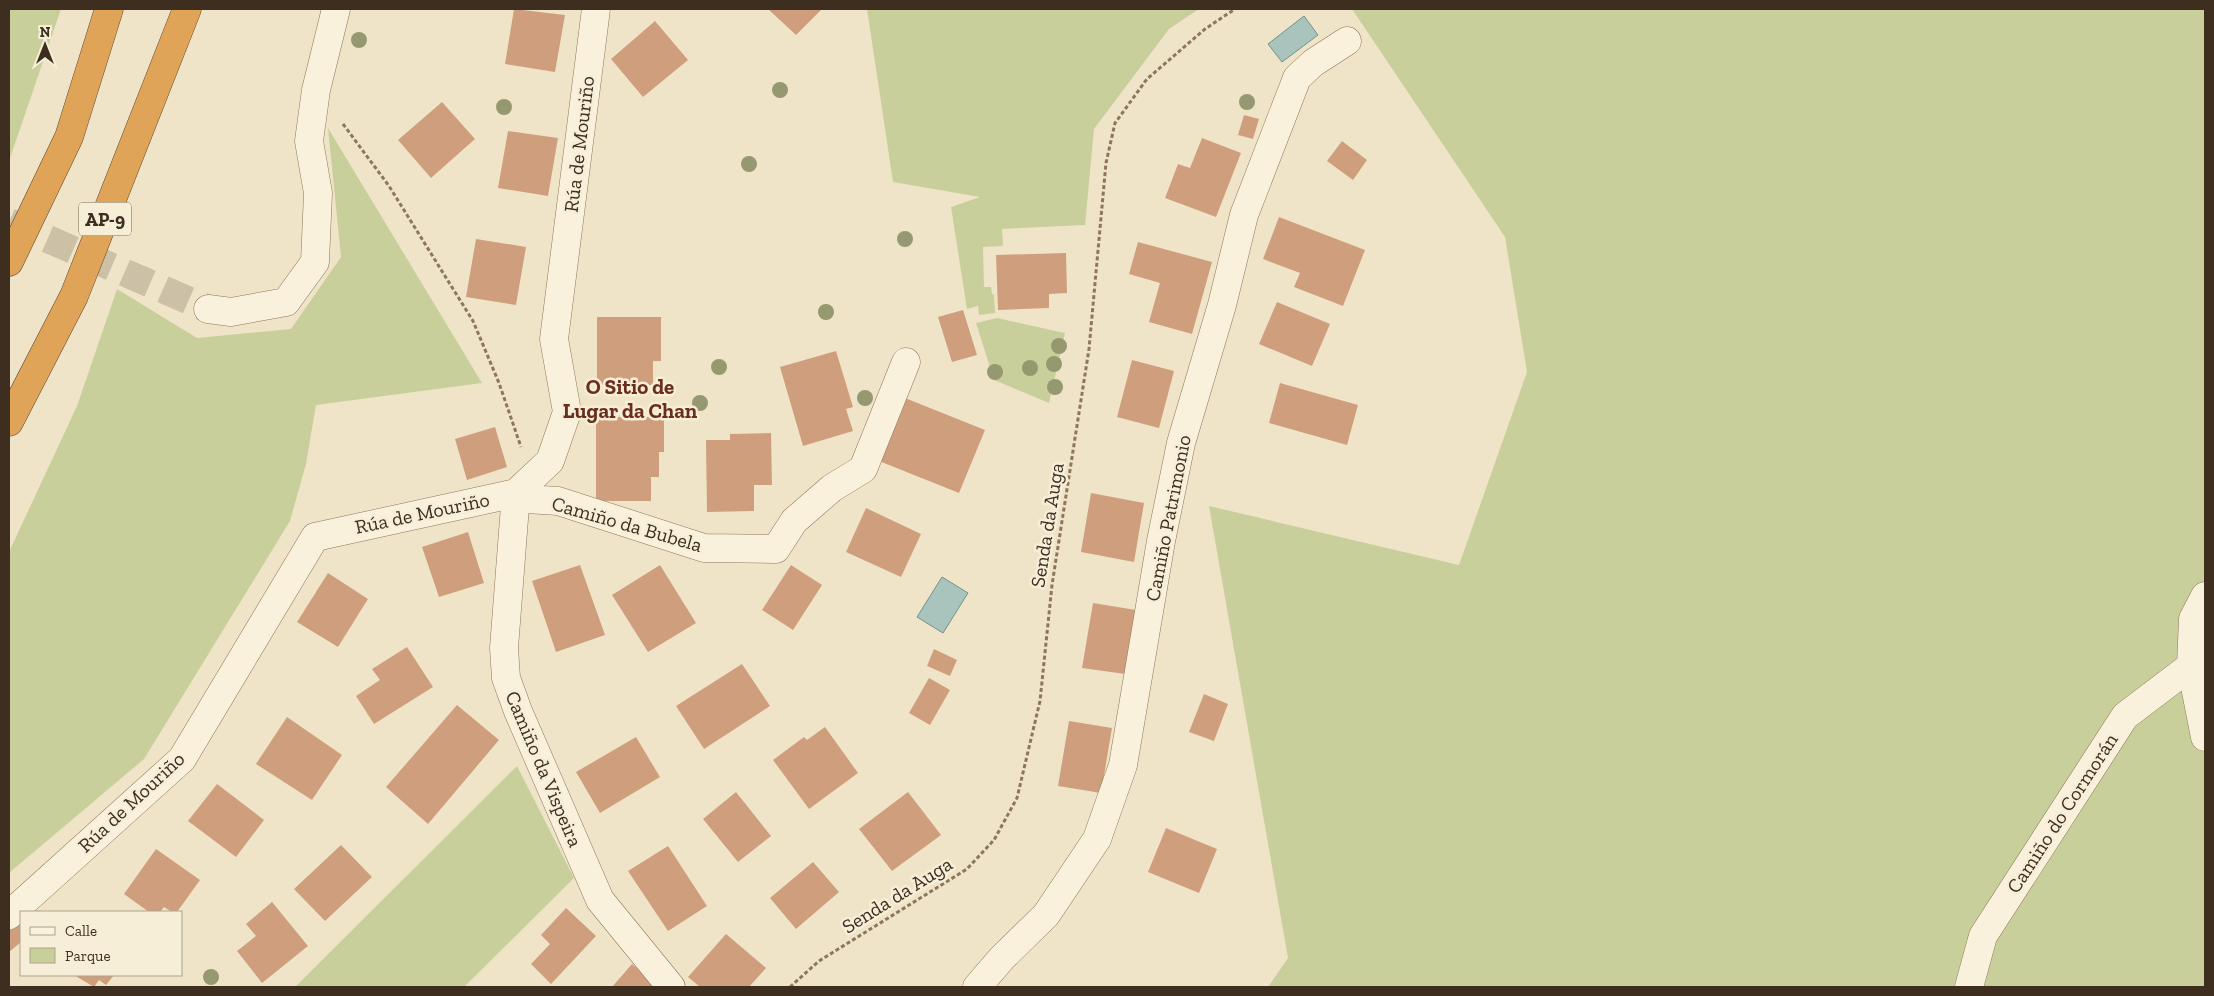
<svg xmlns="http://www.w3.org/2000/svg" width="2214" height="996" font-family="'Zilla Slab',serif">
<rect width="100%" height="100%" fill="#f0e4c8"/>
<path fill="#c9cf9b" d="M9,9H61L9,161Z
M867,9H1199L1169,29L1094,129L1085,225L1002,229L1003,246L983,247L984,287H991L992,294L994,295L995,313L979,315L978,306L967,309L951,207L980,197L893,182Z
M1352,9H2205V987H1268L1288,958L1209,506L1459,565L1527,372L1505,237Z
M328,128L482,383L316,405L306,464L290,521L144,759L9,873V552L77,406L117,289L197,338L291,329L341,257Z
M997,318L1065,333L1049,403L994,380L976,323Z
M517,766L574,878L464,987H295Z"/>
<path fill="#a9c4bc" stroke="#6f938a" d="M1304,16L1318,35L1282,62L1268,44Z
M942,577L968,593L943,633L917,617Z"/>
<path fill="#cf9f7d" d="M514,9L565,15L555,72L505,64Z
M768,9H822L796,35Z
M655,21L688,60L643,97L611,59Z
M442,102L475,139L431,178L398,140Z
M1244,115L1259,119L1253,139L1238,135Z
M508,131L558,138L548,196L498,188Z
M1202,138L1241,153L1216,217L1165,198L1178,164L1190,168Z
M1342,141L1367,160L1353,180L1327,161Z
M1279,217L1365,250L1343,306L1294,287L1300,273L1263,259Z
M476,239L526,247L516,305L466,297Z
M1138,242L1212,262L1192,334L1149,322L1160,283L1129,274Z
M1066,253L1067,293L1049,294V308L998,310L996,255Z
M1277,302L1330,324L1312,366L1259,344Z
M963,310L977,355L952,362L938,317Z
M597,317H661V361H653V385H597Z
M836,351L853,407L846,409L853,431L803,446L780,367Z
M1132,360L1174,371L1159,428L1117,417Z
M1280,383L1358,405L1347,445L1269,423Z
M905,398L985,430L959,493L879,461Z
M596,417H664V452H659V477H651V501H596Z
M495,427L507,467L467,480L455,439Z
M771,433L772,485H754V511L707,512L706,440H730V434Z
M1091,493L1144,503L1134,562L1081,552Z
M866,508L921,534L901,577L846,552Z
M468,532L484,583L439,597L422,547Z
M580,565L605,635L556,652L532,581Z
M660,565L696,623L648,652L612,595Z
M791,565L822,585L793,630L762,610Z
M328,573L368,599L338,647L297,622Z
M1093,603L1136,610L1125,674L1082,668Z
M407,647L433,687L374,724L356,696L380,680L372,669Z
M934,649L957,660L950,676L927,666Z
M742,664L770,706L704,749L676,706Z
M929,678L950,690L930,725L909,713Z
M1204,694L1228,704L1214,741L1189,732Z
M457,705L499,740L428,824L386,787Z
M287,717L342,755L312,800L256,764Z
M1069,721L1112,728L1101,793L1058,786Z
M825,727L858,773L809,809L773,760L804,737L807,740Z
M636,737L660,777L600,813L576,772Z
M217,784L264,820L236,857L188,821Z
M736,792L771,836L738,862L703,819Z
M908,792L941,835L892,871L859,829Z
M1166,828L1217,849L1199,893L1148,872Z
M341,845L372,877L325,921L294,889Z
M668,846L707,906L668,931L628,871Z
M156,849L200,880L177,912H172L164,907L160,912H149L124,894Z
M813,862L839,892L796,929L770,898Z
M272,902L308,946L262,983L237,951L256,936L246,924Z
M566,908L596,936L551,984L531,964L550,944L541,935Z
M21,921V942L9,952V931Z
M726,934L766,968L749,987H700L688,977Z
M632,964L659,987H612Z
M74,975H114L106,985L99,980L94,987Z"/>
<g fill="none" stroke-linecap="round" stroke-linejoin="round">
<path stroke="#ccc0a6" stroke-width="28" stroke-dasharray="28 14" stroke-linecap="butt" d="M9,222L208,309"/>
<g stroke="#8d765c" stroke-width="29">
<path id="minor" d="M208,309L231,312L286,302L315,262L318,193L309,141L316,90L336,9
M2205,596L2193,619L2191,666L2205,737
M9,915L182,759L315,537L516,493L550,461L567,412L554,339L596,9
M671,987L600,900L518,711L506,678L504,648L516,493L526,499L558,501L704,548L776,549L794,521L832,488L863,469L906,362
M977,987L1002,958L1046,915L1097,839L1123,765L1161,541L1181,443L1222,305L1244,215L1297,78L1313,63L1347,41
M1969,987L1983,936L2125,716L2191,666"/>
</g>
<g stroke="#5b4430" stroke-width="29">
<path id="highway" d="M9,262L69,137L109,9
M9,422L74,296L187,9"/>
</g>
<path stroke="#8d765c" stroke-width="3" stroke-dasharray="4 2.5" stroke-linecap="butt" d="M343,124L389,186L473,321L499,383L521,447
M790,987L819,961L967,869L994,840L1017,798L1040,701L1052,585L1089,349L1106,163L1115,123L1147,79L1205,29L1235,9"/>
<use href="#minor" stroke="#faf1dc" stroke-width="28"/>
<use href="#highway" stroke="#e0a458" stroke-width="28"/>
</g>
<g fill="#96986f">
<circle cx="359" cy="40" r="8"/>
<circle cx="780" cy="90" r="8"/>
<circle cx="1247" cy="102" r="8"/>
<circle cx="504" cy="107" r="8"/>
<circle cx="749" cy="164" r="8"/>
<circle cx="905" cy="239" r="8"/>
<circle cx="826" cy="312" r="8"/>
<circle cx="1059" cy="346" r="8"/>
<circle cx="1054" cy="364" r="8"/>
<circle cx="719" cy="367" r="8"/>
<circle cx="1030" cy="368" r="8"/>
<circle cx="995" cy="372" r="8"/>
<circle cx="1055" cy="387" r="8"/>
<circle cx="865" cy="398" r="8"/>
<circle cx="700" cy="403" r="8"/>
<circle cx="211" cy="977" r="8"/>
</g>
<g text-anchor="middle" stroke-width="5" stroke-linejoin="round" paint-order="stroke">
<rect fill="#f7eed8" stroke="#756857" stroke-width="1" x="79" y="202.5" width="52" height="33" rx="4"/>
<g font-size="19" font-weight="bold" fill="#3d2e20">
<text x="105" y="226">AP-9</text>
</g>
<g font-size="20" fill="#3d2e20" stroke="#f7eed8">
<text transform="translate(579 144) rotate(-83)" y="7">Rúa de Mouriño</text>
<text transform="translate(422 513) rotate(-12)" y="7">Rúa de Mouriño</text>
<text transform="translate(1168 518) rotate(-79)" y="7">Camiño Patrimonio</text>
<text transform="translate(627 524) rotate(16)" y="7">Camiño da Bubela</text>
<text transform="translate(1047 525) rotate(-81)" y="7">Senda da Auga</text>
<text transform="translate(544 769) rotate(67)" y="7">Camiño da Vispeira</text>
<text transform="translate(131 802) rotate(-43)" y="7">Rúa de Mouriño</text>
<text transform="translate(2062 813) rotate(-57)" y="7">Camiño do Cormorán</text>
<text transform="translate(897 895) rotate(-32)" y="7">Senda da Auga</text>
</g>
<g font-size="21" font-weight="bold" fill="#6b2e1e" stroke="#f7eed8">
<text x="630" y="394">O Sitio de<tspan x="630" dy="24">Lugar da Chan</tspan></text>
</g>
</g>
<rect width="2214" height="996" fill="none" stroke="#3d2e20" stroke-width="20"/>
<rect x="20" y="911" width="162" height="65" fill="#f7eed8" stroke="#ada18e"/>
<rect x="30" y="927" width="25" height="8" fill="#faf1dc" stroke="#ada18e"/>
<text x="65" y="936" font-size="15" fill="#3d2e20">Calle</text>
<rect x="30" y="948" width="25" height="15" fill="#c9cf9b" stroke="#ada18e"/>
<text x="65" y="961" font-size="15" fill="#3d2e20">Parque</text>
<g transform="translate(45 45)" stroke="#f7eed8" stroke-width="4" paint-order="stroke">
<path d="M0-4L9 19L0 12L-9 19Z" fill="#3d2e20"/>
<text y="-8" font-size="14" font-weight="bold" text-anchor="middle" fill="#3d2e20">N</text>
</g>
</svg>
